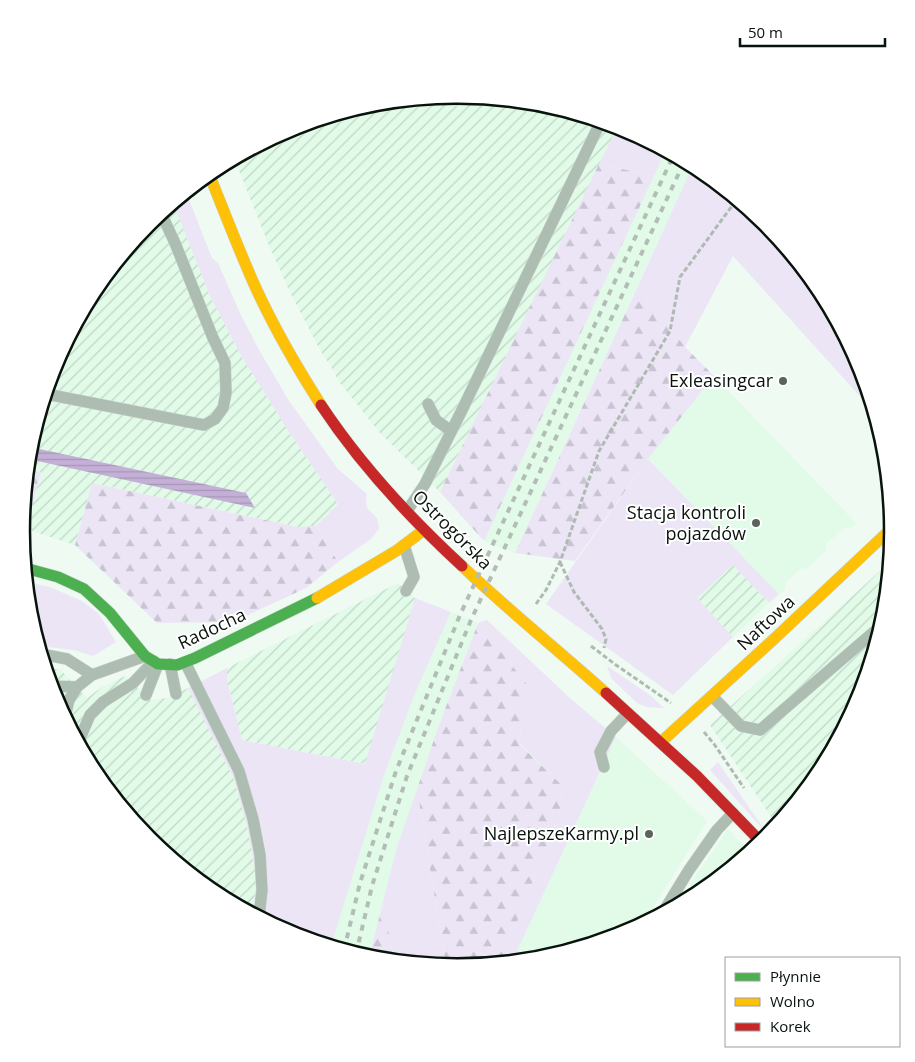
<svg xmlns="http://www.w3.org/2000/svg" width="915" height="1062" font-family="'Open Sans',sans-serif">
<defs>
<pattern id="industrial-furrows" width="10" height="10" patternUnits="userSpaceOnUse" patternTransform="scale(1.25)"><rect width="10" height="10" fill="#e1fbe8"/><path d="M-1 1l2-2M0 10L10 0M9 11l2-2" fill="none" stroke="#c0d6c6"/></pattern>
<pattern id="forest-firs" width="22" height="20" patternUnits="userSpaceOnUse" patternTransform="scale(1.25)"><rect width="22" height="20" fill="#ece5f6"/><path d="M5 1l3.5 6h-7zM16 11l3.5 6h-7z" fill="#c9c4d2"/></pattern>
<pattern id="water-rules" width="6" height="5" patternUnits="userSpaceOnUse" patternTransform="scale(1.25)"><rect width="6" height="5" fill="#c4b0d7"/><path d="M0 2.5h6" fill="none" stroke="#a796b7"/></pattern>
</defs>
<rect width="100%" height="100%" fill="#effaf2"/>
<path fill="#e1fbe8" d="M666,150L693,165L515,553L484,541Z
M714,376L856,523L851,528H843L835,536L826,544V551L807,568L800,569L786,582L785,590L779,594L648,459Z
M451,612L478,623L439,725L397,847L369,958L331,946L332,941L382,781L414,696Z
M616,737L707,821L643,924L624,934L542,959L512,962Z
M728,829L750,853L700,894L689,885Z"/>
<path fill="url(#industrial-furrows)" d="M458,95L543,103L618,126L440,492L379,432L337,379L335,373L320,350L289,290L268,243L234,158L291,128L373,103Z
M173,203L210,296L239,352L287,429L338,504L316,526L299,527L92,483L75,545L26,529L41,472L27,469L30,446L55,364L95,288L149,222Z
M891,561L885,616L860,698L820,774L777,826L710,725Z
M733,564L769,603L733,637L697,598Z
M398,583L415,598L366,764L242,740L227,680V668Z
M46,669H60L87,698L102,687L125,676L151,700L167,698L188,688L234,779L247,826L257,881L252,914L215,894L149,839L95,773L54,698Z"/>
<path fill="#ece5f6" d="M618,126L625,128L666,150L654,176L599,164Z
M693,165L700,168L766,223L820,289L861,364L876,414L733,256L685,347L638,286Z
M186,192L212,258L218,263L240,313L258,348L289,401L338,469L367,494L366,503L368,509L376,517L378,521L379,529L371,539L338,562L316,526L338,504L287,429L239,352L210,296L173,203Z
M648,459L779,594L769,603L733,565L697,598L733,637L673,695L546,604Z
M26,582L50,587L82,601L99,614L116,642L93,656L74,650L39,646L30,616Z
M415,598L451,612L414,696L382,781L331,946L314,941L315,934L280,929L252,914L257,881L247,826L234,779L188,688L227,668V680L242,740L365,764Z
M487,620L571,699L616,737L512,962L501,963L568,791L519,743L526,683L478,623Z
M607,666L650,695L664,708L647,707L637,703L611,678Z
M718,762L768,835L710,770Z
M417,789L446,966L394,961L383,902L397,847Z"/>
<path fill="url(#forest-firs)" d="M599,164L654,176L484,541L440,492Z
M638,286L685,347L714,376L648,459L575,561L515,553Z
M27,469L41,472L26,529L22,527Z
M92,483L298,527L316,526L338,562L306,588L233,622L157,623L75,545Z
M478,623L526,683L519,744L568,791L501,963L457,967L446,966L417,789L439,725Z
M383,902L394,961L369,958Z"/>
<path fill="url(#water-rules)" d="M30,447L246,493L255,508L28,459Z"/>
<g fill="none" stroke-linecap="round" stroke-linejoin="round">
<g stroke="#cbd4ce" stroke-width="12">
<path id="lane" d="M46,394L204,425L215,419L223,408L226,393L225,363L213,338L175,243L161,213
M428,404L436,420L451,431
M407,511L425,484L463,408L601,121
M404,545L414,577L406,591
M41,654L67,659L92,675
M185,662L239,771L253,819L260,855L262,890L259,917
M170,664L176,694
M51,686L77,687
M146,695L158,664
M712,696L741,726L760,730L883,624
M65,717L69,700L77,687L92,675L145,656
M79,744L81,736L90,715L103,702L133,683L154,661
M604,767L600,752L611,731L628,713
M662,914L689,870L717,830L733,813"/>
</g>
<g stroke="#cbd4ce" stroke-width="12">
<path id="fast" d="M25,568L58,577L84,589L110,613L145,656L158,664L177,665L195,658L317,598"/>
</g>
<g stroke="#cbd4ce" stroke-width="12">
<path id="slow" d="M209,174C224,211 238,248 254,284C273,326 296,366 321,405
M462,566C508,610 558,650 606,693
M317,598L396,551L424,530
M661,742L774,639L893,527"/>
</g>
<g stroke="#cbd4ce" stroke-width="12">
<path id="jam" d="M321,405C360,464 410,518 462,566
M606,693L697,776L762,843"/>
</g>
<path stroke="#afbab2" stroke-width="3" stroke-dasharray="5 2.5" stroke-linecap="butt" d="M560,562L574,592L602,629L606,639L604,648
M536,604L546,590L560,562L599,451L670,331L680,277L737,199
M591,646L616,665L671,703
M704,732L714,744L744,788"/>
<use href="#lane" stroke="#aebdb1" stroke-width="11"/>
<use href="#fast" stroke="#4caf50" stroke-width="11"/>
<use href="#slow" stroke="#ffc107" stroke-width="11"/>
<use href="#jam" stroke="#c62828" stroke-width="11"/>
<path stroke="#b2beb5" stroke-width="4" stroke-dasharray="6 6" stroke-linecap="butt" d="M344,950L360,883L396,771L460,615L674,154
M356,954L372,886L407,776L471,620L685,160"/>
</g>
<g fill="#59645c" stroke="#fff" stroke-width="2">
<circle cx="783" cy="381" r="5"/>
<circle cx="756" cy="523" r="5"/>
<circle cx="649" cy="834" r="5"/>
</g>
<g text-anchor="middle" stroke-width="4" stroke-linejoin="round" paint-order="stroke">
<g font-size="18" fill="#08130c" stroke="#fff" text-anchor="end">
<text x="773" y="387">Exleasingcar</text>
<text x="746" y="519">Stacja kontroli<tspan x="746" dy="21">pojazdów</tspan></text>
<text x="639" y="840">NajlepszeKarmy.pl</text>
</g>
<g font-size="18" fill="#08130c" stroke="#fff">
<text transform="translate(452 530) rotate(45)" y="6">Ostrogórska</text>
<text transform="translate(766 623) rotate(-43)" y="6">Naftowa</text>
<text transform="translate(212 629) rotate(-25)" y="6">Radocha</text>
</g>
</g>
<path d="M0 0H915V1062H0ZM30 531a427 427 0 1 1 854 0a427 427 0 1 1-854 0Z" fill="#fff" fill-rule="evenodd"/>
<path fill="none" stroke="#08130c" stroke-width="2.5" d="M30 531a427 427 0 1 1 854 0a427 427 0 1 1-854 0Z"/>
<rect x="725" y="957" width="175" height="90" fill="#ffffff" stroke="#9ca19e"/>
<rect x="735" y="973" width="25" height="8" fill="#4caf50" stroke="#9ca19e"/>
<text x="770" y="982" font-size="15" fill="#08130c">Płynnie</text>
<rect x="735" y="998" width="25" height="8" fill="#ffc107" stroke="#9ca19e"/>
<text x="770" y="1007" font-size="15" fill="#08130c">Wolno</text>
<rect x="735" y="1023" width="25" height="8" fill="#c62828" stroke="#9ca19e"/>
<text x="770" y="1032" font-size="15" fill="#08130c">Korek</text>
<path d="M740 38v8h145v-8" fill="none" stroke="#08130c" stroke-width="2.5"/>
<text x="748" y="38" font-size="15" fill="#08130c" stroke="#ffffff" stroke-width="4" paint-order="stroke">50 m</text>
</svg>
